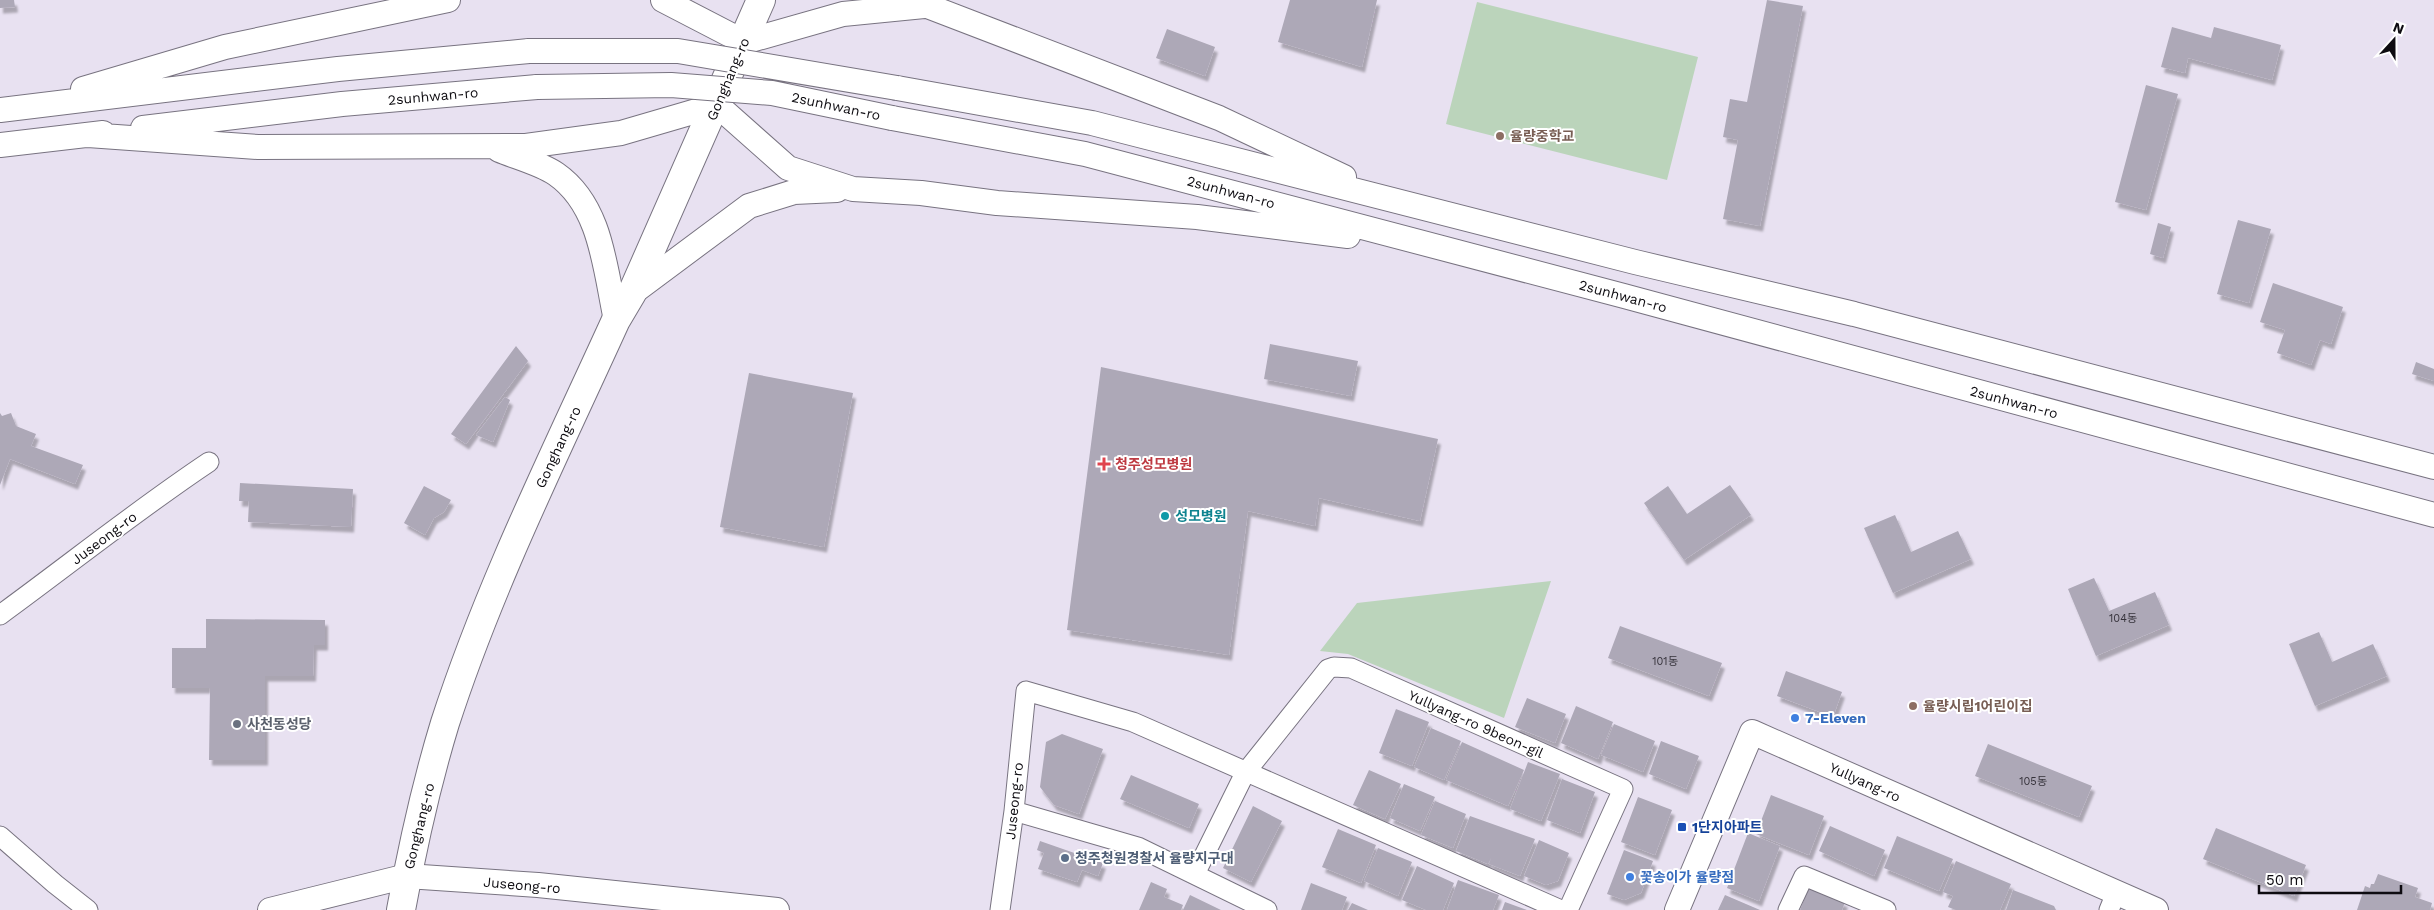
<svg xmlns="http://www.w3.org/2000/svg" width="2434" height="910" font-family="'Work Sans','Noto Sans KR',sans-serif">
<defs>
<filter id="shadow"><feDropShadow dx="3" dy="5.5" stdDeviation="1" flood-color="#0004"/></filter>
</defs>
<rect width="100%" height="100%" fill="#e8e1f1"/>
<path fill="#bbd4bb" d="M1477,2L1698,57L1667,180L1446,124Z
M1551,581L1504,718L1348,654L1320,651L1357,603Z"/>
<path fill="#ada8b7" filter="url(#shadow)" d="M0,0H14L15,7L0,8Z
M1290,0H1377L1362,67L1278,42Z
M1767,0L1803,6L1760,226L1723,219L1738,140L1723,137L1730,99L1747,102Z
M2172,27L2211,38L2214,27L2281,45L2272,80L2188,58L2185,73L2161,67Z
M1167,29L1215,47L1205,76L1156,58Z
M2146,85L2178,94L2146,210L2115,202Z
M2238,220L2271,229L2249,303L2217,294Z
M2158,223L2171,227L2163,258L2150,254Z
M2273,283L2343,307L2331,344L2320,340L2311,365L2277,353L2285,330L2260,322Z
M1270,344L1358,361L1351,396L1264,379Z
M516,346L528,361L466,444L451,434Z
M2416,362L2434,369V381L2412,374Z
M1101,367L1438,439L1420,521L1319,498L1315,526L1248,511L1229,655L1067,630Z
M749,373L853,393L824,547L720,527Z
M505,397L510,400L493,442L476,435Z
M0,413L2,416L11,413L16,426L36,434L31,446L83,465L75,484L10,459L0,485Z
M240,483L353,489L351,527L248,522L249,501H239Z
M1730,485L1751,515L1684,560L1644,503L1668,486L1687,514Z
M424,486L451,500L444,512L434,518L425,535L404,523Z
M1895,515L1911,552L1958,531L1971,559L1893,593L1864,528Z
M2094,578L2109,611L2155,592L2169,625L2096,656L2068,589Z
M206,619L325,620V645H314L313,676H265V760H209L210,688H172V648H206Z
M1620,626L1722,663L1709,696L1608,658Z
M2319,632L2332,662L2373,644L2387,676L2315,706L2289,644Z
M1786,671L1842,692L1833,717L1777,696Z
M1527,698L1566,714L1555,743L1515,727Z
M1576,706L1613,722L1598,759L1561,743Z
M1396,709L1429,722L1412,766L1379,753Z
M1614,724L1655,741L1643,772L1601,755Z
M1431,728L1461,741L1444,780L1414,767Z
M1062,734L1103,749L1079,814L1054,805L1040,787L1046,742Z
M1661,741L1699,756L1686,789L1649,774Z
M1462,742L1524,770L1508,806L1446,780Z
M1988,744L2092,786L2079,817L1975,776Z
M1528,762L1560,774L1541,821L1510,809Z
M1369,770L1401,784L1385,819L1353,805Z
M1131,775L1199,804L1189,828L1120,799Z
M1562,779L1595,792L1580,833L1547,820Z
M1404,784L1435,797L1420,831L1390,818Z
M1771,795L1824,816L1809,855L1756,834Z
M1638,797L1672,810L1655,855L1621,842Z
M1435,801L1466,814L1453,848L1421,835Z
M1253,806L1282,821L1251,882L1223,868Z
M1470,816L1535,839L1520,876L1489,864L1491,858L1488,864L1456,851Z
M1830,826L1885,850L1874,876L1819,851Z
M2216,828L2306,865L2294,896L2203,859Z
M1338,829L1376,845L1361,883L1322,867Z
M1748,833L1780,846L1759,901L1727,888Z
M1897,836L1953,859L1939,891L1884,868Z
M1539,840L1569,853L1558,881L1546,885L1524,876Z
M1040,841L1103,863L1098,876L1082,870L1077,882L1038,869L1044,853L1037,850Z
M1378,848L1412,862L1398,896L1364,881Z
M1624,850L1653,861L1641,893L1624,900L1607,894Z
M1956,861L2011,884L2000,910H1956L1948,907L1953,896L1943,892Z
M1417,866L1454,883L1443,910H1426L1402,900Z
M2378,874L2418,888L2415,897L2432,903L2430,910H2357L2365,886L2370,888L2371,884H2374Z
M1458,880L1499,895L1493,910H1447Z
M1151,882L1167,889L1164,897L1183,905L1181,910H1139Z
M1311,883L1347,897L1342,910H1301Z
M1809,887L1845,902L1842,910H1800Z
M2013,890L2054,906L2056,910H2006Z
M1190,895L1221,910H1183Z
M1725,895L1760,910H1718Z
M1505,902L1527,910H1502Z
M1352,903L1368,910H1348Z"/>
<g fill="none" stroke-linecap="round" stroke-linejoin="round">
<g stroke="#787380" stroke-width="21">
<path id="minor" d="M0,615C70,564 137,510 209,462
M1014,811L1138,847L1267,910
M0,836L55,884L88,910
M1195,874L1245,773L1328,669L1334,667L1351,668L1623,789L1568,910
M1000,910L1014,811L1026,691L1133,722L1561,910
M1788,910L1804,876L1886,910
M2109,910L2116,893"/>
</g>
<g stroke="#787380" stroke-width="26">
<path id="tertiary" d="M663,0L744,42L843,14L924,6
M912,0L1219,118L1344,177
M897,88L1092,123L1635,262L1854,314L2434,467
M83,89L225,47L448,0
M0,110L338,69L529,51
M892,118L1085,154L1624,296L2434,515
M143,128L342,104L537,87
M88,135L258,147L526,146L621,133L717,105L788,168L853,189L921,193L997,203L1197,217L1348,236
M0,145L103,133
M499,150C516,157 542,164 556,174C602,206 605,270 616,320
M632,293L749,206L794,192L837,190
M270,910L407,876L538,885L777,910
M1677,910L1752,732L2156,910"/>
</g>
<g stroke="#787380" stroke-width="30">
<path id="secondary" d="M401,910C412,849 427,782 445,723C490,584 556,452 616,320L632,293L761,0"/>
</g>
<use href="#minor" stroke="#fff" stroke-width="19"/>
<use href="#tertiary" stroke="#fff" stroke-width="24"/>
<use href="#secondary" stroke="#fff" stroke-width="28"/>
<g stroke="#787380" stroke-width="26" stroke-linecap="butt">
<path id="tertiary-bridge" d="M529,51H678L897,88
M537,87L671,85L772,93L892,118"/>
</g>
<use href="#tertiary-bridge" stroke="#fff" stroke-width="24"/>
</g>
<g fill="#8d6e63" stroke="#fff" stroke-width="2">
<circle cx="1500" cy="136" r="5"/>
<circle cx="1913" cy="706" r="5"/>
</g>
<path fill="#e0444e" stroke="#fff" stroke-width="2" d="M1101.5 456.5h5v5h5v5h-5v5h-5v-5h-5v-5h5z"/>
<circle fill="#0f9aa8" stroke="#fff" stroke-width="2" cx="1165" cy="516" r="5"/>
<g fill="#3f7fe0" stroke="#fff" stroke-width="2">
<circle cx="1795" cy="718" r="5"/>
<circle cx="1630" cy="877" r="5"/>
</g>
<circle fill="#6b7280" stroke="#fff" stroke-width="2" cx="237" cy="724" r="5"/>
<rect fill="#1a4fb4" stroke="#fff" stroke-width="2" x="1677" y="822" width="10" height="10" rx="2.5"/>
<circle fill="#5c6f8a" stroke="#fff" stroke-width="2" cx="1065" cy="858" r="5"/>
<g text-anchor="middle" stroke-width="4" stroke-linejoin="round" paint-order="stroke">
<g font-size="11" fill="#35323a">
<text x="2123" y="622">104동</text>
<text x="1665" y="665">101동</text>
<text x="2033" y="785">105동</text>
</g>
<g font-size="14" fill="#0d0b10" stroke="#fff">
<text transform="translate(728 79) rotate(-67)" y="5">Gonghang-ro</text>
<text transform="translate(433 96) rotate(-5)" y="5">2sunhwan-ro</text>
<text transform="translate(836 106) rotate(12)" y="5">2sunhwan-ro</text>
<text transform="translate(1231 192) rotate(15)" y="5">2sunhwan-ro</text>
<text transform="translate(1623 296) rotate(15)" y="5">2sunhwan-ro</text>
<text transform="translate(2014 402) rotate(15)" y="5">2sunhwan-ro</text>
<text transform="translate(558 447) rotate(-65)" y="5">Gonghang-ro</text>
<text transform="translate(104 538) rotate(-37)" y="5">Juseong-ro</text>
<text transform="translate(1476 724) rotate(24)" y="5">Yullyang-ro 9beon-gil</text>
<text transform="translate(1865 782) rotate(24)" y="5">Yullyang-ro</text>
<text transform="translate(1014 801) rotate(-84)" y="5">Juseong-ro</text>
<text transform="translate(419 826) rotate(-76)" y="5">Gonghang-ro</text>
<text transform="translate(522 885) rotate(5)" y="5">Juseong-ro</text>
</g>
<g font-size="14" font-weight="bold" fill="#785e54" stroke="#fff" text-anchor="start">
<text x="1510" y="141">율량중학교</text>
<text x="1923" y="711">율량시립1어린이집</text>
</g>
<g font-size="14" font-weight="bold" fill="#be3a42" stroke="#fff" text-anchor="start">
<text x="1115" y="469">청주성모병원</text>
</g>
<g font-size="14" font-weight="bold" fill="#0d838f" stroke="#fff" text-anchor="start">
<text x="1175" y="521">성모병원</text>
</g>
<g font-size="14" font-weight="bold" fill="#366cbe" stroke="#fff" text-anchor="start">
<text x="1805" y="723">7-Eleven</text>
<text x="1640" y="882">꽃송이가 율량점</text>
</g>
<g font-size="14" font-weight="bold" fill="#5b616d" stroke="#fff" text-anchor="start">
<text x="247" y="729">사천동성당</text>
</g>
<g font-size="14" font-weight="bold" fill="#164399" stroke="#fff" text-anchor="start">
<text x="1692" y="832">1단지아파트</text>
</g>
<g font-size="14" font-weight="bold" fill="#4e5e75" stroke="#fff" text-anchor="start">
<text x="1075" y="863">청주청원경찰서 율량지구대</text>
</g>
</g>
<g transform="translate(2394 40) rotate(21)" stroke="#ffffff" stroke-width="4" paint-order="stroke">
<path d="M0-4L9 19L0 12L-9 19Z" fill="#0d0b10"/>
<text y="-8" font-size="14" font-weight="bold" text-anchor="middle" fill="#0d0b10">N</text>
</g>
<path d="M2259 885v8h142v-8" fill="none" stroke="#0d0b10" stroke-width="2.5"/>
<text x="2266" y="885" font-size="15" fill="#0d0b10" stroke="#ffffff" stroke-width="4" paint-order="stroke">50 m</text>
</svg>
